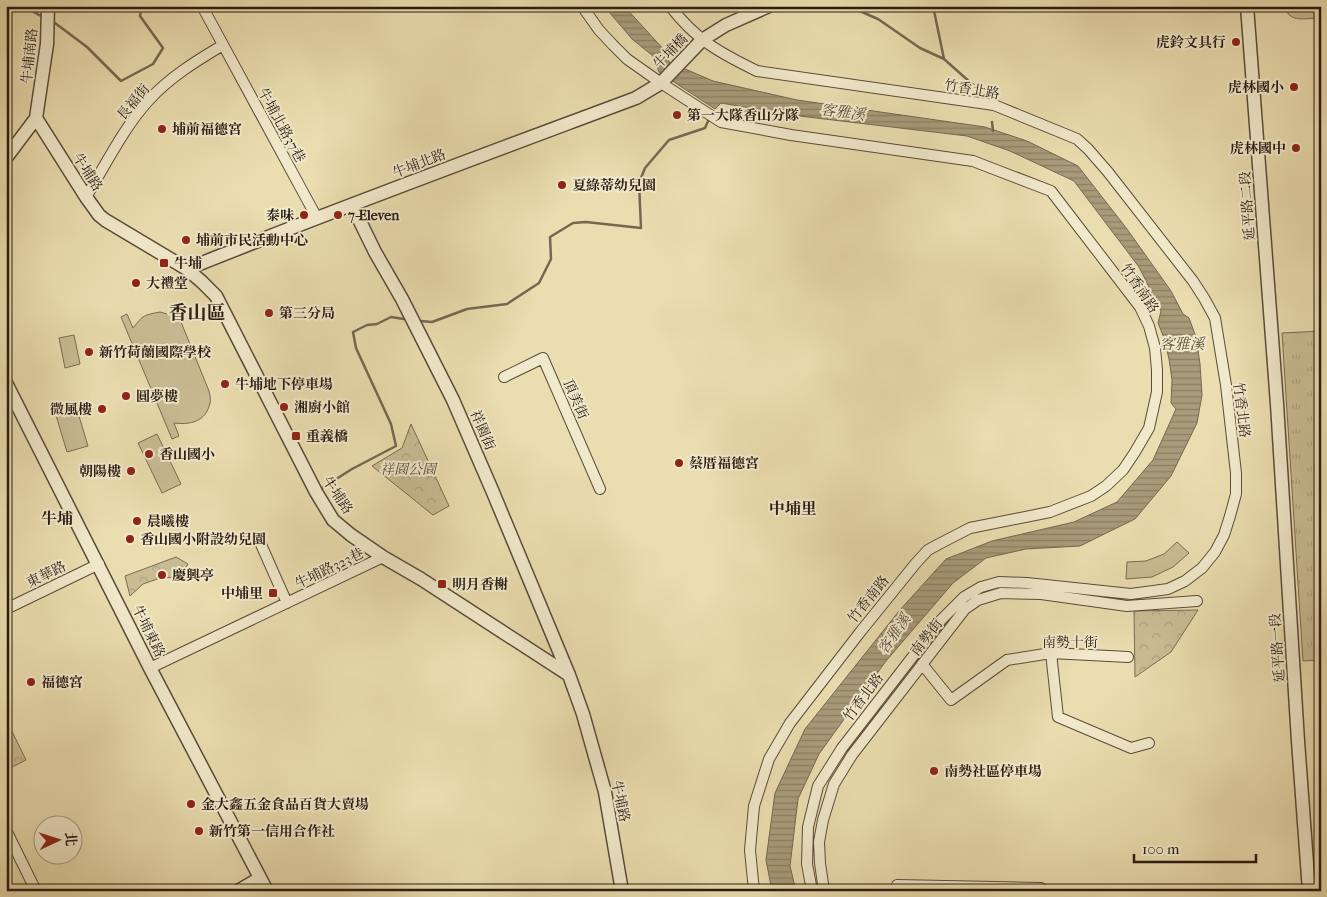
<svg xmlns="http://www.w3.org/2000/svg" width="1327" height="897" font-family="'IM FELL French Canon','Noto Serif TC',serif">
<defs>
<pattern id="grass-tufts" width="24" height="20" patternUnits="userSpaceOnUse" patternTransform="scale(1.25)"><rect width="24" height="20" fill="#c9bc94"/><path d="M3 7l-1-3M5 7V3M7 7l1-3M15 17l-1-3M17 17v-4M19 17l1-3" fill="none" stroke="#ada17f"/></pattern>
<pattern id="park-crowns" width="20" height="18" patternUnits="userSpaceOnUse" patternTransform="scale(1.25)"><rect width="20" height="18" fill="#c9bc94"/><path d="M2 6a3 3 0 1 1 6 0M12 15a3 3 0 1 1 6 0" fill="none" stroke="#ada17f"/></pattern>
<pattern id="water-rules" width="6" height="5" patternUnits="userSpaceOnUse" patternTransform="scale(1.25)"><rect width="6" height="5" fill="#a89b7a"/><path d="M0 2.5h6" fill="none" stroke="#897e63"/></pattern>
</defs>
<rect width="100%" height="100%" fill="#eaddaf"/>
<filter id="stains"><feTurbulence type="fractalNoise" baseFrequency=".004" numOctaves="4"/><feColorMatrix values="0 0 0 0 .2 0 0 0 0 .09 0 0 0 0 .02 0 0 0 .5 -.17"/></filter>
<radialGradient id="worn" r=".72"><stop offset=".6" stop-color="#630" stop-opacity="0"/><stop offset="1" stop-color="#630" stop-opacity=".3"/></radialGradient>
<path fill="url(#grass-tufts)" stroke="#796c54" d="M1321,331V660L1303,661L1282,333Z"/>
<path fill="url(#park-crowns)" stroke="#796c54" d="M411,424L449,506L433,515L372,466L402,448Z
M176,557L188,564L180,577L160,578L143,584L130,596L125,576Z
M1198,610L1171,652L1135,677L1134,611Z
M6,719L26,760L6,770Z"/>
<path fill="#c9bc94" stroke="#796c54" d="M1283,6H1294L1302,10L1321,9V18C1304,18 1291,24 1283,6Z
M160,312L171,315L181,322L209,391C210,395 211,400 210,403C206,422 190,425 174,423L179,436L172,439L121,317L127,314L133,328C143,315 144,315 160,312Z
M74,335L80,364L65,368L59,338Z
M76,406L88,446L67,452L55,412Z
M157,434L181,484L162,493L138,443Z
M1177,542L1189,553L1173,567L1152,577L1126,579L1127,562L1146,561L1164,554Z"/>
<path fill="url(#water-rules)" stroke="#756851" d="M604,6H624L666,52L669,62L713,81L797,100L985,127L1027,141L1078,166L1127,229L1171,291L1183,314L1189,318L1196,337L1200,364L1202,395L1197,423L1171,476L1135,519L1080,546L1026,549L986,558L953,583L886,661L819,754L798,799L790,866L796,891H772L766,860L775,793L805,729L899,611L946,559L992,541L1074,522L1117,502L1153,460L1176,409L1171,403L1172,380L1169,359L1164,338L1158,323L1161,311L1139,267L1074,181L1010,151L967,136L791,115L721,103L715,109L659,72L653,56L632,39Z"/>
<g fill="none" stroke-linecap="round" stroke-linejoin="round">
<path stroke="#756851" stroke-width="2.5" d="M22,6L41,16
M848,6L878,19L920,48L944,59
M933,6L944,59L980,91
M55,23L87,47L121,81L153,64L163,48L140,16L142,6
M992,122L993,131
M421,321L432,322L467,309L507,304L539,283L551,259L550,237L573,223L586,222L641,228L639,183L645,168L669,140L705,128L709,119
M322,488L352,469L396,446L391,424L356,348L353,332L367,325L377,324L391,317L404,319"/>
<g stroke="#594c3a" stroke-width="12">
<path id="minor" d="M202,6L317,218
M582,6L599,30L613,45L627,59L661,83L721,122L791,135L973,161L1051,191L1140,307L1149,326L1155,348L1157,370V392L1149,428L1135,452L1123,470L1106,486L1091,496L1050,512L970,528L939,544L928,550L916,563L861,631L790,723L769,759L754,806L750,850L754,891
M670,6C696,40 720,53 757,71L994,105L1077,139L1088,149L1108,172L1193,281L1204,298L1215,318L1226,385L1236,473V494L1230,516L1224,535L1215,552L1202,568L1185,581L1168,589L1131,594L1027,583L999,582L981,587L964,597L941,620L842,748L818,786L808,827L807,864L812,891
M86,197C105,166 124,127 149,100C170,77 196,61 223,45
M504,377L543,358L600,489
M259,540L287,603
M6,609L99,564
M1051,653L1058,717L1131,748L1149,743
M922,664L951,700L1007,660L1051,653L1128,657
M150,668L383,557
M6,830L36,891
M897,885L1041,888
M824,891L820,863L819,842L823,820L834,784L852,755L965,609L978,600L1001,593L1041,594L1127,606L1197,601"/>
</g>
<g stroke="#594c3a" stroke-width="15">
<path id="tertiary" d="M1247,6L1277,404L1298,741L1309,891
M36,118L86,197L99,215L105,220L187,269L202,282L216,296L316,492L333,520L351,535L383,557L421,579L569,675L583,714L605,792L622,891
M6,158L36,118L47,44L48,6
M352,205L375,252L402,299L453,400L492,490L569,675
M187,269C336,209 486,154 636,98L661,83L702,40L726,25L769,6
M6,383L150,668L267,891
M238,891L260,878"/>
</g>
<use href="#minor" stroke="#f1e9cb" stroke-width="10"/>
<use href="#tertiary" stroke="#f1e9cb" stroke-width="12"/>
</g>
<g fill="#8f2418" stroke="#f1e9cb" stroke-width="2">
<circle cx="1236" cy="42" r="5"/>
<circle cx="1294" cy="87" r="5"/>
<circle cx="677" cy="115" r="5"/>
<circle cx="162" cy="129" r="5"/>
<circle cx="1296" cy="148" r="5"/>
<circle cx="562" cy="185" r="5"/>
<circle cx="304" cy="215" r="5"/>
<circle cx="338" cy="215" r="5"/>
<circle cx="186" cy="240" r="5"/>
<rect x="159" y="258" width="10" height="10" rx="2.5"/>
<circle cx="136" cy="283" r="5"/>
<circle cx="269" cy="313" r="5"/>
<circle cx="89" cy="352" r="5"/>
<circle cx="225" cy="384" r="5"/>
<circle cx="126" cy="396" r="5"/>
<circle cx="284" cy="407" r="5"/>
<circle cx="102" cy="409" r="5"/>
<rect x="291" y="431" width="10" height="10" rx="2.5"/>
<circle cx="149" cy="454" r="5"/>
<circle cx="679" cy="463" r="5"/>
<circle cx="131" cy="471" r="5"/>
<circle cx="137" cy="521" r="5"/>
<circle cx="130" cy="539" r="5"/>
<circle cx="162" cy="575" r="5"/>
<rect x="437" y="579" width="10" height="10" rx="2.5"/>
<rect x="268" y="588" width="10" height="10" rx="2.5"/>
<circle cx="31" cy="682" r="5"/>
<circle cx="934" cy="771" r="5"/>
<circle cx="191" cy="804" r="5"/>
<circle cx="199" cy="831" r="5"/>
</g>
<g text-anchor="middle" stroke-width="4" stroke-linejoin="round" paint-order="stroke">
<g font-size="14" font-weight="bold" fill="#291c13" stroke="#f1e9cb" text-anchor="start">
<text x="1226" y="47" text-anchor="end">虎鈴文具行</text>
<text x="1284" y="92" text-anchor="end">虎林國小</text>
<text x="687" y="120">第一大隊香山分隊</text>
<text x="172" y="134">埔前福德宮</text>
<text x="1286" y="153" text-anchor="end">虎林國中</text>
<text x="572" y="190">夏綠蒂幼兒園</text>
<text x="294" y="220" text-anchor="end">泰味</text>
<text x="348" y="220">7-Eleven</text>
<text x="196" y="245">埔前市民活動中心</text>
<text x="174" y="268">牛埔</text>
<text x="146" y="288">大禮堂</text>
<text x="279" y="318">第三分局</text>
<text x="99" y="357">新竹荷蘭國際學校</text>
<text x="235" y="389">牛埔地下停車場</text>
<text x="136" y="401">圓夢樓</text>
<text x="294" y="412">湘廚小館</text>
<text x="92" y="414" text-anchor="end">微風樓</text>
<text x="306" y="441">重義橋</text>
<text x="159" y="459">香山國小</text>
<text x="689" y="468">蔡厝福德宮</text>
<text x="121" y="476" text-anchor="end">朝陽樓</text>
<text x="147" y="526">晨曦樓</text>
<text x="140" y="544">香山國小附設幼兒園</text>
<text x="172" y="580">慶興亭</text>
<text x="452" y="589">明月香榭</text>
<text x="263" y="598" text-anchor="end">中埔里</text>
<text x="41" y="687">福德宮</text>
<text x="944" y="776">南勢社區停車場</text>
<text x="201" y="809">金大鑫五金食品百貨大賣場</text>
<text x="209" y="836">新竹第一信用合作社</text>
</g>
<g font-size="14" fill="#291c13" stroke="#f1e9cb">
<text transform="translate(670 51) rotate(-46)" y="5">牛埔橋</text>
<text transform="translate(29 56) rotate(-84)" y="5">牛埔南路</text>
<text transform="translate(972 89) rotate(10)" y="5">竹香北路</text>
<text transform="translate(133 102) rotate(-50)" y="5">長福街</text>
<text transform="translate(282 125) rotate(61)" y="5">牛埔北路37巷</text>
<text transform="translate(419 163) rotate(-21)" y="5">牛埔北路</text>
<text transform="translate(88 172) rotate(57)" y="5">牛埔路</text>
<text transform="translate(1247 206) rotate(-94)" y="5">延平路二段</text>
<text transform="translate(1140 288) rotate(56)" y="5">竹香南路</text>
<text transform="translate(576 399) rotate(66)" y="5">頂美街</text>
<text transform="translate(1242 410) rotate(83)" y="5">竹香北路</text>
<text transform="translate(483 430) rotate(67)" y="5">祥園街</text>
<text transform="translate(338 495) rotate(56)" y="5">牛埔路</text>
<text transform="translate(329 568) rotate(-26)" y="5">牛埔路323巷</text>
<text transform="translate(46 574) rotate(-26)" y="5">東華路</text>
<text transform="translate(868 599) rotate(-51)" y="5">竹香南路</text>
<text transform="translate(149 631) rotate(64)" y="5">牛埔東路</text>
<text transform="translate(926 637) rotate(-52)" y="5">南勢街</text>
<text x="1070" y="647">南勢十街</text>
<text transform="translate(1277 648) rotate(-94)" y="5">延平路一段</text>
<text transform="translate(863 697) rotate(-53)" y="5">竹香北路</text>
<text transform="translate(621 801) rotate(78)" y="5">牛埔路</text>
</g>
<g font-size="14" font-style="italic" fill="#594c3a" stroke="#f1e9cb">
<text x="408" y="474">祥園公園</text>
</g>
<g font-size="15" font-style="italic" fill="#5c4f3c" stroke="#f1e9cb">
<text transform="translate(843 112) rotate(7)" y="5">客雅溪</text>
<text x="1182" y="349">客雅溪</text>
<text transform="translate(894 634) rotate(-55)" y="5">客雅溪</text>
</g>
<g font-size="16" font-weight="bold" fill="#291c13" stroke="#f1e9cb">
<text x="793" y="514">中埔里</text>
<text x="57" y="524">牛埔</text>
</g>
<g font-size="19" font-weight="bold" fill="#291c13" stroke="#f1e9cb">
<text x="197" y="319">香山區</text>
</g>
</g>
<rect width="1327" height="897" fill="none" stroke="#eaddaf" stroke-width="25"/>
<rect x="8" y="8" width="1312" height="882" fill="none" stroke="#291c13" stroke-width="2.5"/>
<rect x="12" y="12" width="1302" height="872" fill="none" stroke="#291c13"/>
<g transform="translate(58 840) rotate(86)"><circle r="24" fill="#f1e9cb" stroke="#a19781"/>
<path d="M0-4L9 19L0 12L-9 19Z" fill="#8f2418"/>
<text y="-8" font-size="14" font-weight="bold" text-anchor="middle" fill="#291c13">北</text>
</g>
<path d="M1134 854v8h122v-8" fill="none" stroke="#291c13" stroke-width="2.5"/>
<text x="1142" y="854" font-size="15" fill="#291c13" stroke="#f1e9cb" stroke-width="4" paint-order="stroke">100 m</text>
<rect width="100%" height="100%" filter="url(#stains)"/>
<rect width="100%" height="100%" fill="url(#worn)"/>
</svg>
